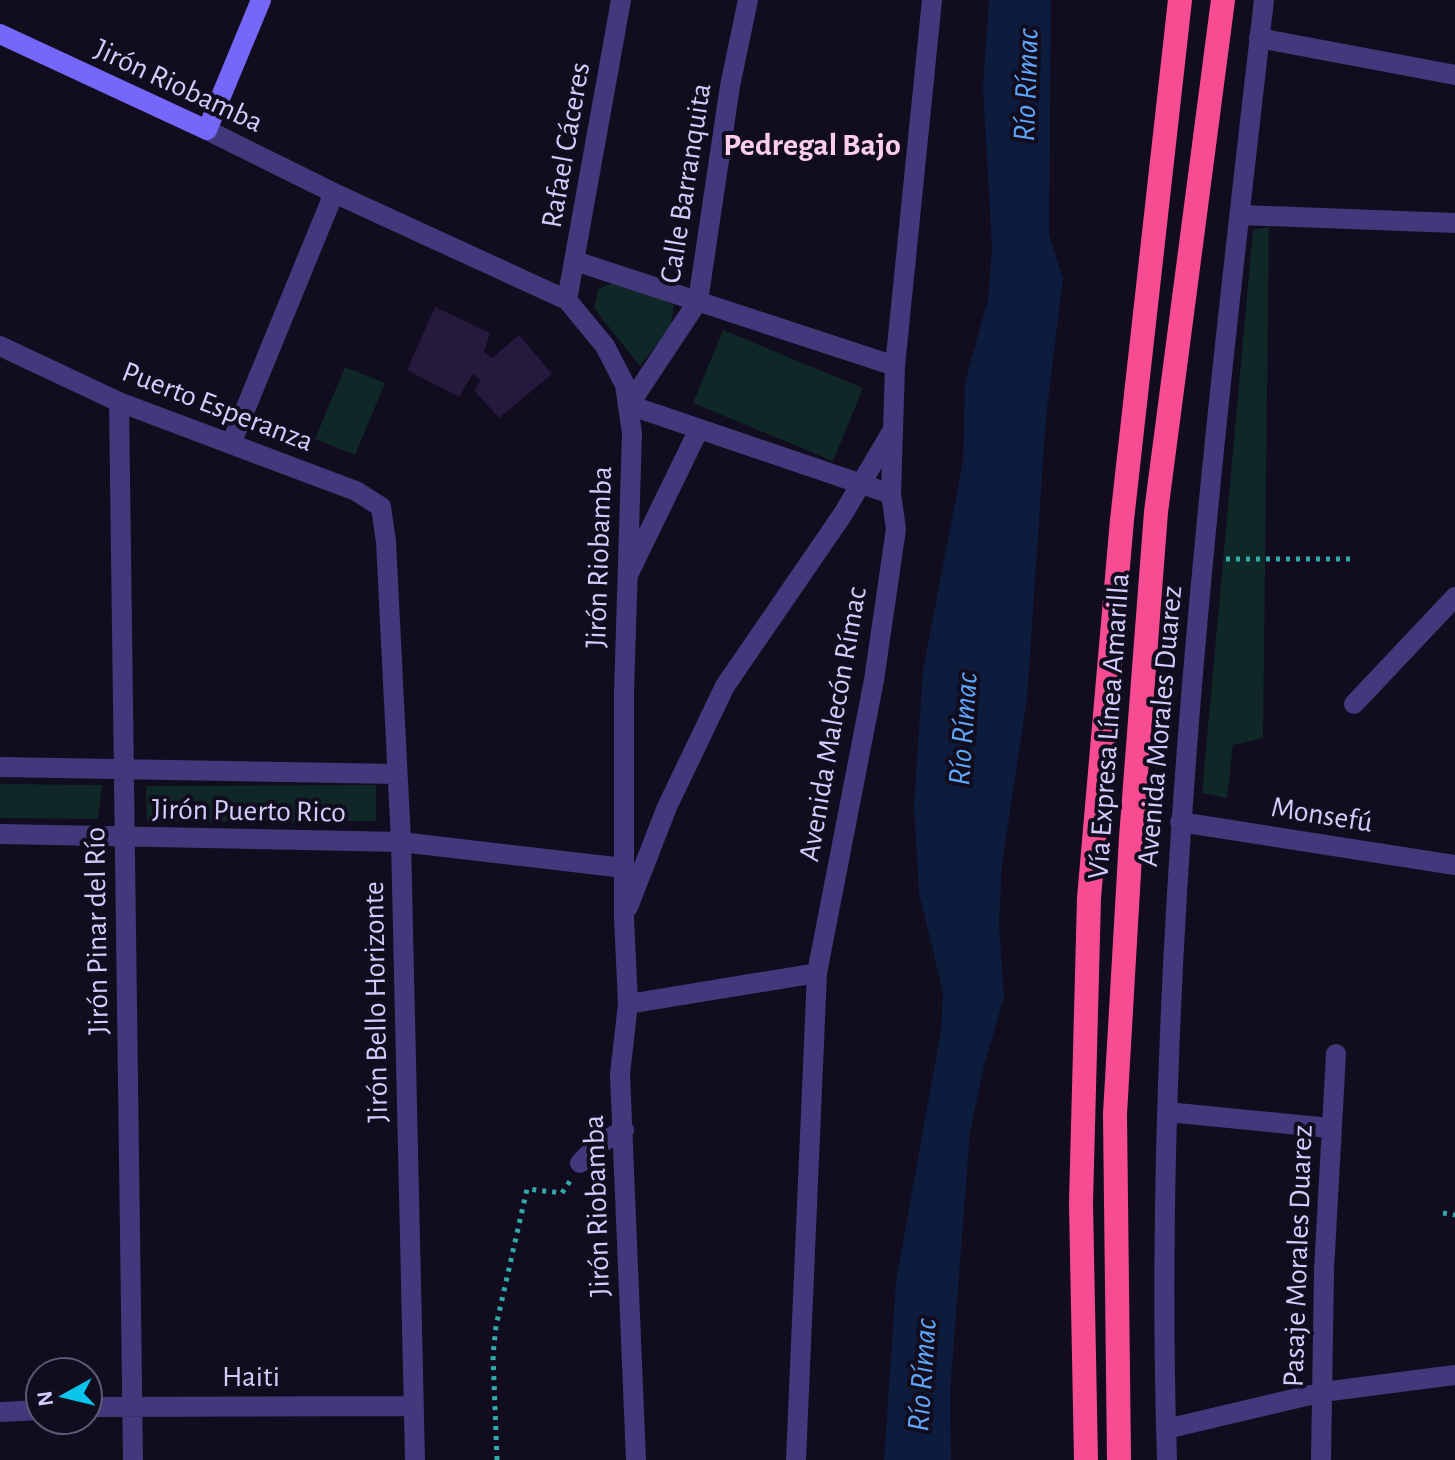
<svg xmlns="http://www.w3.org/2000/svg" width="1455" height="1460" font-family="'Alegreya Sans',sans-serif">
<rect width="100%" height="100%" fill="#110d1e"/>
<path fill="#102728" d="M1269,227L1263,738L1233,745L1227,798L1202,793L1253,230Z
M621,280L674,305L671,326L640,366L594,308L598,289Z
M723,330L863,388L833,461L693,403Z
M345,367L385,383L355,455L315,439Z
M0,784L102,785L98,819L0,818Z
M376,785V821L147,822L146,786Z"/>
<path fill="#0d1b3d" d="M989,0H1051L1049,234L1063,279L1046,417L1027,699L1002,864L999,922L1004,997L984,1066L970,1132L950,1393L951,1460H884L896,1281L941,1030L943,992L919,893L914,806L923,670L963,461L965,382L988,300L992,248L983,87Z"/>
<path fill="#241a3e" d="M435,307L490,333L484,352L492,358L519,335L552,374L499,418L474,390L481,381L473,374L459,397L407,370Z"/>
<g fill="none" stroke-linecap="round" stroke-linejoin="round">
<path stroke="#32aaab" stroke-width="5" stroke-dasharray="4 6" stroke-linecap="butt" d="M1226,559H1353
M1443,1213L1455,1215
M497,1460L493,1355L496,1326L527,1189L562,1193L570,1181"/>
<path stroke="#41397b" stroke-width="20" d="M748,0L730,86L698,301L629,405L891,494
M1259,38L1455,75
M207,130L334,193L567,300L605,346L625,385L632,433L624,693V919L628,1004L620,1074L636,1460
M1240,215L1455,223
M575,261L895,366
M567,300L621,0
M0,346L119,402L356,491L381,507L386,542L401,842L415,1460
M119,402L133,1460
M231,444L334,193
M629,573L699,429
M1354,704L1455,597
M0,767L397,774
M1180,822L1455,865
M0,834L401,842L624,868
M628,907L667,807L725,686L843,514L891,433
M628,1004L817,973
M1167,1112L1330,1128
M580,1163L597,1145L624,1130
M88,1407L414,1406
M0,1412L40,1410
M1166,1429L1323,1392L1455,1375
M796,1460L817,973L874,680L896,529L891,494L895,366L932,0
M1321,1460L1324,1270L1336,1054"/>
<path stroke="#41397b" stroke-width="20" d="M1167,1460C1151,971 1208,485 1264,0"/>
<path stroke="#7467f9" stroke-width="20" d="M0,34L207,130L261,0"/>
<path stroke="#f84c92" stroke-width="24" d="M1086,1460L1081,1203L1089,898L1122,520L1180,0
M1119,1460L1115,1114L1131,838L1156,512L1223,0"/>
</g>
<g text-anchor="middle" stroke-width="8" stroke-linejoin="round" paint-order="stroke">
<g font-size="30" fill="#d5ccfd" stroke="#110d1e">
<text transform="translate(179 85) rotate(25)" y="10">Jirón Riobamba</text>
<text transform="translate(565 145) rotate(-80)" y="10">Rafael Cáceres</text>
<text transform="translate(685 183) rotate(-81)" y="10">Calle Barranquita</text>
<text transform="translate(218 406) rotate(21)" y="10">Puerto Esperanza</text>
<text transform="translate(598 557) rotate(-88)" y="10">Jirón Riobamba</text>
<text transform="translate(832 724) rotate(-80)" y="10">Avenida Malecón Rímac</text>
<text transform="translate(1108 726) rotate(-86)" y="10">Vía Expresa Línea Amarilla</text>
<text transform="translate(1159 726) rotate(-85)" y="10">Avenida Morales Duarez</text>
<text transform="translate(249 810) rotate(1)" y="10">Jirón Puerto Rico</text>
<text transform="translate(1322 814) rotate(9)" y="10">Monsefú</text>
<text transform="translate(96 931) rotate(-91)" y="10">Jirón Pinar del Río</text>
<text transform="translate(375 1002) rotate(-91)" y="10">Jirón Bello Horizonte</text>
<text transform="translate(596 1206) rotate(-92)" y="10">Jirón Riobamba</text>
<text transform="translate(1297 1256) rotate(-88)" y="10">Pasaje Morales Duarez</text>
<text x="251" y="1386">Haiti</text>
</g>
<g font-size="32" font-style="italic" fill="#5ea6f9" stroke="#110d1e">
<text transform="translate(1025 85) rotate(-88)" y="11">Río Rímac</text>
<text transform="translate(962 729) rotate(-86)" y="11">Río Rímac</text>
<text transform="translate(921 1375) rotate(-86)" y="11">Río Rímac</text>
</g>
<g font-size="32" font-weight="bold" fill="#fdcee9" stroke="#110d1e">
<text x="812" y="155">Pedregal Bajo</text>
</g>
</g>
<g transform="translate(64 1396) rotate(262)"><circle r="38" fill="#110d1e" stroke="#5f5977" stroke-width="2"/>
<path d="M0-6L14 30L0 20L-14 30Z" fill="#09c5ec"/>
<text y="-12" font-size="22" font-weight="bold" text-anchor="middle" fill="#d5ccfd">N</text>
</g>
</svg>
